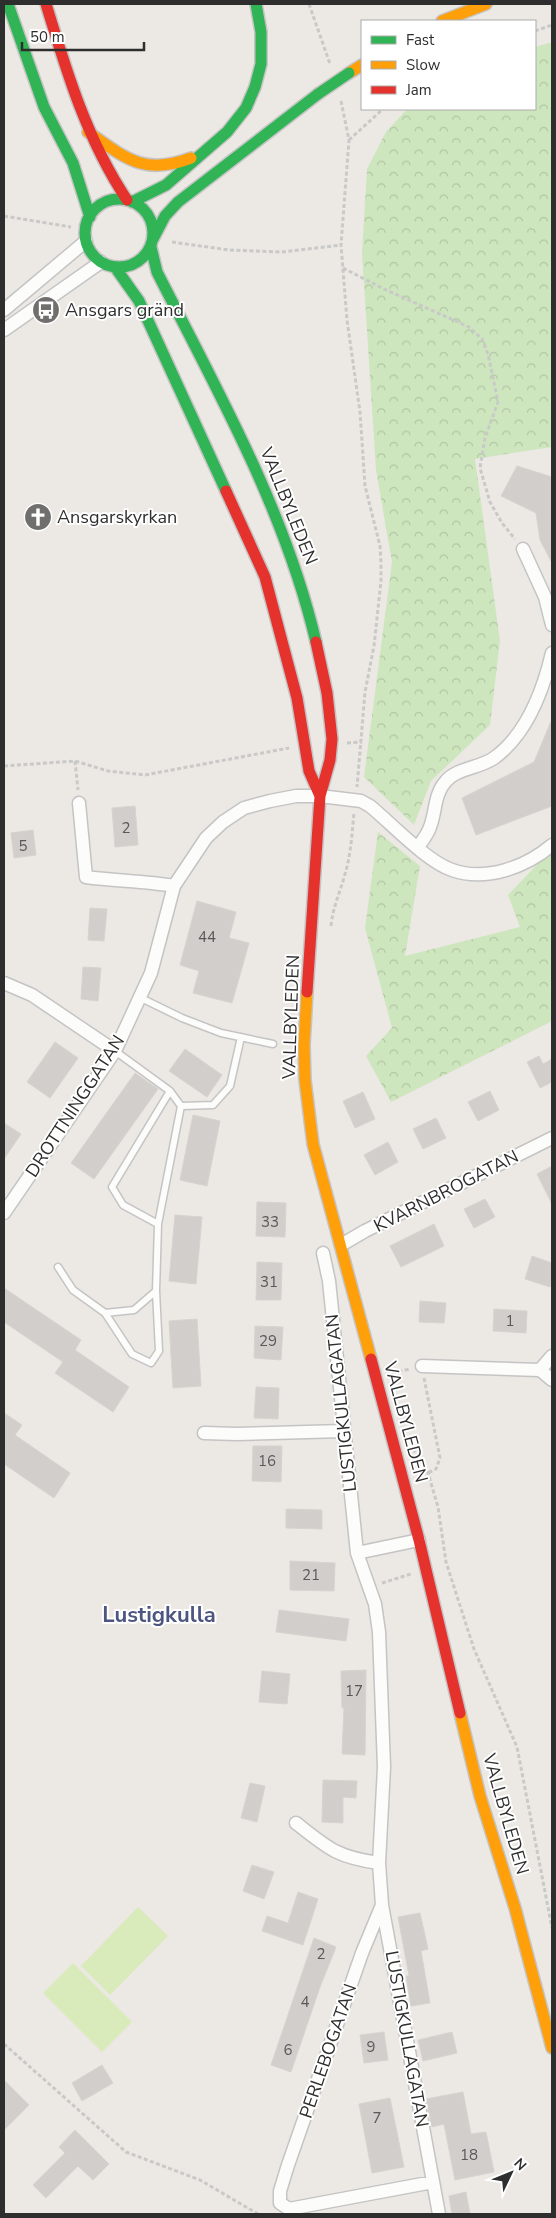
<svg xmlns="http://www.w3.org/2000/svg" width="556" height="2218" font-family="'Nunito Sans',sans-serif">
<defs>
<pattern id="forest-crowns" width="20" height="18" patternUnits="userSpaceOnUse" patternTransform="scale(1.25)"><rect width="20" height="18" fill="#cee6be"/><path d="M2 6a3 3 0 1 1 6 0M12 15a3 3 0 1 1 6 0" fill="none" stroke="#b1c6a4"/></pattern>
</defs>
<rect width="100%" height="100%" fill="#ece8e4"/>
<path fill="url(#forest-crowns)" d="M552,42V447L475,459L500,641L490,725L431,781L414,825L364,777L392,562L376,470L362,253L367,169L386,132L407,109H535V47Z
M378,832L420,866L405,956L520,927L508,895L552,849V1021L391,1102L366,1056L392,1028L365,928Z"/>
<path fill="#d9eabb" d="M138,1907L168,1936L110,1995L81,1966Z
M73,1963L132,2022L102,2052L43,1993Z"/>
<path fill="#d1cecb" stroke="#d7d4d0" d="M517,466L552,477V563L540,540L536,513L501,496Z
M552,719V806L476,835L462,798L534,762Z
M135,806L138,845L115,847L112,808Z
M33,830L36,855L14,858L11,833Z
M197,901L236,912L229,938L249,943L232,1003L193,993L199,971L180,965Z
M90,908L107,909L104,941L88,940Z
M83,967L101,968L98,1001L81,999Z
M55,1042L78,1058L50,1098L27,1082Z
M185,1049L222,1075L207,1097L169,1071Z
M539,1056L543,1064L552,1059V1082L540,1088L527,1062Z
M135,1073L158,1089L94,1179L71,1163Z
M490,1091L499,1110L478,1121L468,1102Z
M363,1092L375,1119L355,1128L343,1101Z
M193,1115L220,1121L207,1186L180,1180Z
M436,1118L446,1138L423,1149L413,1129Z
M4,1123L21,1134L4,1159Z
M388,1142L398,1162L375,1175L364,1155Z
M552,1166V1204L537,1174Z
M485,1199L495,1217L474,1228L464,1209Z
M257,1202L286,1203L285,1237L256,1236Z
M175,1215L202,1217L196,1284L169,1281Z
M434,1224L444,1246L401,1267L390,1246Z
M532,1256L552,1263V1280L550,1287L525,1279Z
M257,1262L282,1263L281,1300H256Z
M4,1288L81,1340L75,1350L129,1387L113,1412L55,1373L63,1362L4,1322Z
M420,1301L446,1303L444,1323L419,1322Z
M494,1309L527,1311L526,1333L493,1331Z
M197,1319L201,1386L173,1388L169,1321Z
M255,1326L283,1327L281,1360L254,1358Z
M256,1387L279,1388L278,1419L254,1418Z
M4,1413L22,1425L15,1435L70,1473L54,1498L4,1464Z
M253,1446H282L281,1482L252,1481Z
M286,1509L322,1510V1529L286,1528Z
M290,1561L335,1563L334,1591L290,1590Z
M279,1610L349,1619L346,1641L276,1632Z
M366,1670L365,1755L342,1754L344,1708H342L341,1671Z
M262,1671L290,1674L287,1704L259,1702Z
M323,1780L357,1781L356,1798L343,1797V1823L322,1822Z
M250,1783L265,1786L257,1822L241,1818Z
M252,1865L274,1872L264,1899L243,1891Z
M298,1892L318,1899L303,1945L262,1931L267,1916L288,1923Z
M420,1913L428,1949L421,1951L430,2003L411,2006L406,1976H409L398,1917Z
M314,1938L336,1947L320,1987L291,2072L271,2065Z
M384,2032L388,2060L364,2063L360,2035Z
M452,2032L457,2053L423,2061L418,2040Z
M102,2065L113,2083L82,2101L72,2083Z
M4,2080L29,2105L4,2130Z
M463,2092L471,2134L486,2132L494,2172L455,2180L444,2124L432,2127L426,2099Z
M390,2098L404,2167L372,2173L359,2104Z
M75,2130L109,2164L93,2180L78,2166L46,2198L33,2185L65,2153L59,2147Z
M466,2192L470,2214H452L449,2196Z"/>
<g fill="none" stroke-linecap="round" stroke-linejoin="round">
<g stroke="#c5c4c5" stroke-width="9">
<path id="lane" d="M141,998L182,1018L221,1033L273,1044
M115,1051L170,1091L112,1187L123,1205L158,1224L181,1106L170,1091
M181,1106L213,1105L230,1086L241,1037
M58,1267L73,1290L105,1313L134,1310L156,1291L158,1224
M105,1313L132,1354L151,1363L159,1351L156,1291"/>
</g>
<g stroke="#c5c4c5" stroke-width="15">
<path id="street" d="M4,310L86,241
M4,330L101,262
M523,549L545,597L552,625
M79,803L86,877C115,881 145,881 174,886
M418,847C422,841 428,834 430,827C436,812 434,794 446,781C457,768 480,768 494,758C526,735 543,691 552,653
M4,983L32,995L115,1051
M4,1213L115,1051L151,973L174,886L206,838L223,822L244,808L270,801L296,796H320L361,801L370,806C392,824 426,861 452,870C486,882 526,867 552,845
M341,1245L365,1231L552,1138
M323,1253L329,1281L357,1553L375,1604L379,1632L384,1767L379,1863L382,1905L439,2214
M422,1366L540,1370L552,1356
M540,1370L552,1380
M204,1433L237,1434L343,1431
M357,1553L419,1540
M296,1823C329,1849 337,1857 379,1863
M382,1905L362,1953L288,2165L280,2191V2203L289,2209L433,2182"/>
</g>
<g stroke="#c5c4c5" stroke-width="14">
<path id="fast" d="M8,4L44,107L73,163L90,217
M85 233a34 34 0 1 1 68 0a34 34 0 1 1-68 0Z
M132,202L166,185L227,132L246,108L255,87L261,64V32L256,4
M153,239L165,216L178,202L318,94
M151,247L157,272C218,392 285,510 316,642
M115,267L139,301L226,491"/>
</g>
<g stroke="#c5c4c5" stroke-width="14">
<path id="slow" d="M442,21L486,4
M349,73L362,65
M88,132C125,158 144,176 191,158
M307,992L304,1045L305,1080L313,1144L371,1359
M460,1713L480,1796L515,1908L552,2048"/>
</g>
<g stroke="#c5c4c5" stroke-width="14">
<path id="jam" d="M46,4C67,73 87,140 127,200
M226,491L265,577L297,698L309,771L320,796
M307,992L320,796L330,760L332,739L327,693L316,642
M371,1359L419,1540L460,1713"/>
</g>
<path stroke="#c9c9c8" stroke-width="3" stroke-dasharray="4 2.5" stroke-linecap="butt" d="M309,4L330,64
M535,31L552,25
M341,101L349,140L341,245L347,320L360,412L365,486L380,546L381,563V581L374,646L365,692L357,787
M349,140L383,109
M4,216L71,227
M172,242L229,250L282,252L341,245
M343,268L384,289L469,327L482,339L488,354L498,402L485,438L480,468L490,502L502,523L515,539
M347,743L362,742
M75,761L78,790
M4,766L75,761L108,771L145,775L289,748
M331,926C333,906 340,893 345,874C351,854 352,833 354,813
M392,1373L410,1369
M424,1378L440,1458L436,1469L428,1473
M413,1449L428,1473L438,1507L446,1562L474,1649L517,1747L552,1928
M382,1583L411,1574
M4,2044L126,2152L200,2180L258,2214"/>
<use href="#lane" stroke="#fcfcfb" stroke-width="6"/>
<use href="#street" stroke="#fcfcfb" stroke-width="12"/>
<use href="#fast" stroke="#30b455" stroke-width="11"/>
<use href="#slow" stroke="#ff9f0a" stroke-width="11"/>
<use href="#jam" stroke="#e5322d" stroke-width="11"/>
<g stroke="#c6c5c4" stroke-width="14" stroke-linecap="butt">
<path id="fast-bridge" d="M318,94L349,73"/>
</g>
<use href="#fast-bridge" stroke="#30b455" stroke-width="11"/>
</g>
<defs>
<g id="bus-disc" transform="scale(1.4375)"><circle r="9.5" fill="#706f6e" stroke="#fff"/><path d="M-5-6H5V4H4V6H2V4H-2V6H-4V4H-5ZM-3.5-4V0h7V-4ZM-3.5 1.2v1.5H-2V1.2ZM2 1.2v1.5H3.5V1.2Z" fill="#fff"/></g>
<g id="church-disc" transform="scale(1.4375)"><circle r="9.5" fill="#706f6e" stroke="#fff"/><path d="M-1.2-6h2.4v3.5h3.3v2.4h-3.3V6h-2.4V-.1h-3.3v-2.4h3.3Z" fill="#fff"/></g>
</defs>
<g fill-rule="evenodd">
<use href="#bus-disc" x="46" y="310"/>
<use href="#church-disc" x="38" y="517"/>
</g>
<g text-anchor="middle" stroke-width="4" stroke-linejoin="round" paint-order="stroke">
<g font-size="15" fill="#585857">
<text x="126" y="833">2</text>
<text x="23" y="851">5</text>
<text x="207" y="942">44</text>
<text x="270" y="1227">33</text>
<text x="269" y="1287">31</text>
<text x="510" y="1326">1</text>
<text x="268" y="1346">29</text>
<text x="267" y="1466">16</text>
<text x="311" y="1580">21</text>
<text x="354" y="1696">17</text>
<text x="321" y="1959">2</text>
<text x="305" y="2007">4</text>
<text x="371" y="2052">9</text>
<text x="288" y="2055">6</text>
<text x="377" y="2123">7</text>
<text x="469" y="2160">18</text>
</g>
<g font-size="18" fill="#2e2e2e" stroke="#fff" text-anchor="start">
<text x="65" y="316">Ansgars gränd</text>
<text x="57" y="523">Ansgarskyrkan</text>
</g>
<g font-size="18" fill="#2e2e2e" stroke="#fff">
<text transform="translate(289 506) rotate(68)" y="6">VALLBYLEDEN</text>
<text transform="translate(291 1017) rotate(-88)" y="6">VALLBYLEDEN</text>
<text transform="translate(75 1106) rotate(-57)" y="6">DROTTNINGGATAN</text>
<text transform="translate(446 1191) rotate(-27)" y="6">KVARNBROGATAN</text>
<text transform="translate(341 1403) rotate(-96)" y="6">LUSTIGKULLAGATAN</text>
<text transform="translate(406 1422) rotate(75)" y="6">VALLBYLEDEN</text>
<text transform="translate(506 1814) rotate(74)" y="6">VALLBYLEDEN</text>
<text transform="translate(407 2039) rotate(80)" y="6">LUSTIGKULLAGATAN</text>
<text transform="translate(328 2051) rotate(-71)" y="6">PERLEBOGATAN</text>
</g>
<g font-size="22" font-weight="bold" fill="#4d5680" stroke="#fff">
<text x="159" y="1622">Lustigkulla</text>
</g>
</g>
<rect width="556" height="2218" fill="none" stroke="#2e2e2e" stroke-width="10"/>
<rect x="361" y="20" width="175" height="90" fill="#ffffff" stroke="#ababab"/>
<rect x="371" y="36" width="25" height="8" fill="#30b455" stroke="#ababab"/>
<text x="406" y="45" font-size="15" fill="#2e2e2e">Fast</text>
<rect x="371" y="61" width="25" height="8" fill="#ff9f0a" stroke="#ababab"/>
<text x="406" y="70" font-size="15" fill="#2e2e2e">Slow</text>
<rect x="371" y="86" width="25" height="8" fill="#e5322d" stroke="#ababab"/>
<text x="406" y="95" font-size="15" fill="#2e2e2e">Jam</text>
<g transform="translate(511 2173) rotate(47)" stroke="#ffffff" stroke-width="4" paint-order="stroke">
<path d="M0-4L9 19L0 12L-9 19Z" fill="#2e2e2e"/>
<text y="-8" font-size="14" font-weight="bold" text-anchor="middle" fill="#2e2e2e">N</text>
</g>
<path d="M22 42v8h122v-8" fill="none" stroke="#2e2e2e" stroke-width="2.5"/>
<text x="30" y="42" font-size="15" fill="#2e2e2e" stroke="#ffffff" stroke-width="4" paint-order="stroke">50 m</text>
</svg>
